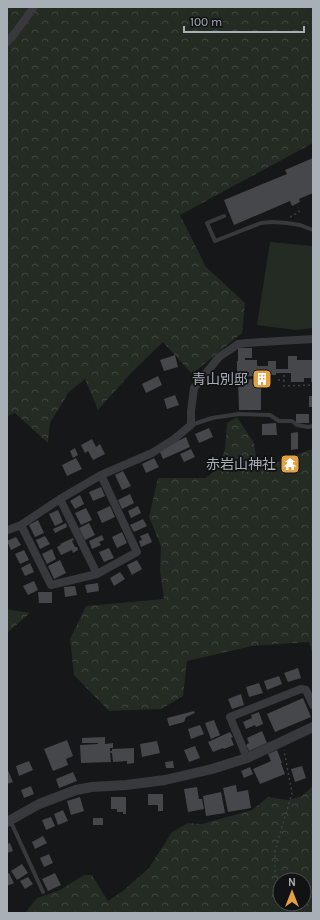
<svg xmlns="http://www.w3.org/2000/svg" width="320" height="920" font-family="Karla,'Noto Sans JP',sans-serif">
<defs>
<pattern id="forest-crowns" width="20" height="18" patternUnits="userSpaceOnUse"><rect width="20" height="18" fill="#232b23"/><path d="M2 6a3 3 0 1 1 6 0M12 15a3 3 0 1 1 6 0" fill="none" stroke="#404741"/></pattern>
</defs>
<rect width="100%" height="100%" fill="#161718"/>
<path fill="url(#forest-crowns)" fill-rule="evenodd" d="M7,7H313V143L180,215L206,267L245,303L242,333L192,374L163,342L131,373L98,410L85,379L69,392L50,423L48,443L15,413L7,416Z
M237,417L254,443L258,470L287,458L313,449V655L309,642L252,646L187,661L183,696L161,709L109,711L74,675L70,639L86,606L164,599L160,571L161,546L149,517L158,478H206L219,467L225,449L227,423Z
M7,609L30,613L7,633Z
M313,786V913H25L37,898L60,890L84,875H92L108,901L124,890L149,868L172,832L188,823L202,824L252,810L268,797L288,800L302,796ZM280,880H304V904H280Z"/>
<path fill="#232b23" d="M270,242L313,246V328L296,330L257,325Z"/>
<path fill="#46474b" d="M313,158V193L299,199L300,202L292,206L290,201L234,225L224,200L287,174L285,170Z
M238,348H252V358H245V360H257V366H268V361H276V369H288V356H297V360H313V382H311V378H304V382H291V373H276V375H270V381H261V410H239L238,380L254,379V376L237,377V361H238Z
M175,355L178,367L164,371L160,360Z
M158,376L162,385L146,393L142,384Z
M175,395L179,405L167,409L164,399Z
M309,396H313V407H309Z
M296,414H309V423H296Z
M276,423L277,435H262V424Z
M209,428L213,437L199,443L195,434Z
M298,432V449L291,450V433Z
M186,437L190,447L163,459L159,450Z
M92,439L96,447L100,444L105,454L93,460L88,451L85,453L81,445Z
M75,448L78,455L73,458L70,451Z
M191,449L195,457L184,462L180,454Z
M76,458L82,469L67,476L62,465Z
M154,458L159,467L146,473L142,464Z
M123,471L131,486L122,490L115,475Z
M101,487L105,496L93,501L89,492Z
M130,494L134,503L122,509L118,500Z
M80,495L84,504L75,509L70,501Z
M110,506L115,517L102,523L97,512Z
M138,506L141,513L131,518L128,511Z
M86,508L92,520L81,525L75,513Z
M58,510L63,522L55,526L49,514Z
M143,519L147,526L134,532L130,525Z
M38,520L44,533L35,537L29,525Z
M66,523L67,527L55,533L53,529Z
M89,523L95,535L85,540L79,528Z
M122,532L127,543L117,548L112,537Z
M148,533L152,542L141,547L139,541L142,540L140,536Z
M102,535L104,540L99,542L101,545L92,549L89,541Z
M45,536L50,544L40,549L36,540Z
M16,537L21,545L11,550L7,541Z
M73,538L74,540L72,541L75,547H77L78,550L73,553L72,550L61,555L57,547L61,545L60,544Z
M109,548L114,558L104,562L99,552Z
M52,549L56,559L47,564L42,554Z
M24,550L29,560L20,564L15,554Z
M60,560L66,573L54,579L48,566Z
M137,560L142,569L132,575L127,565Z
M30,563L34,572L25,576L21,568Z
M120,572L125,579L114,586L110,578Z
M34,581L38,590L28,595L23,586Z
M98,583L99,591L87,593L85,585Z
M75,586L77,595L65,597L64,587Z
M38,592H52V603H39Z
M298,668L301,678L288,682L284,673Z
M279,676L282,684L267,690L264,681Z
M259,683L263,693L249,697L246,687Z
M241,694L244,705L232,709L228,699Z
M303,698L311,717L275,732L267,714Z
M194,711L195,713L186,717L184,722L169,726L167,718Z
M259,712L263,724L256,727L255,725L246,729L243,722L252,718L251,715Z
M214,720L220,735L211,739L205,723Z
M200,725L204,734L191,739L188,729Z
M262,731L267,743L249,751L246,745L249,743L247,738Z
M230,732L233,737L231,738L234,745L224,749L223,748L213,752L208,742Z
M105,737V744L113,743V748H110V751H112V749L134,748V763L127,764V761L113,762L112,753H110L111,762L81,763L80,745L98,744V743H82V738Z
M67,740L73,756L66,759L68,765L53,771L44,749Z
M157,741L160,753L142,757L140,744Z
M195,746L200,758L189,762L184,750Z
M277,750L282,763H281L285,774L260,784L253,769L271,761L268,754Z
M29,761L33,770L19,776L16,766Z
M173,761L174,768H166L165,762Z
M302,766L306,778L295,782L291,769Z
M250,767L253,774L244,778L241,771Z
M7,768L13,782L7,784Z
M73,772L77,781L59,788L56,779Z
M236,785L237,792L248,790L251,808L228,812L223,788Z
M31,786L34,794L24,798L21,790Z
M197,787L199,799H202L204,809L188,812L184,789Z
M221,792L225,813L206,816L203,796Z
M148,794H163V811H158V805H148Z
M80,797L84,811L71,815L67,801Z
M111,797H126V814H123V812H117V809H111Z
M63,810L68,821L58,825L54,814Z
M51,817L55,826L46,830L42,820Z
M93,818H103V825H93Z
M43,836L47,843L35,849L32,842Z
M10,843L13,851L7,853V844Z
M49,854L53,863L44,867L40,858Z
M22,864L28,873L17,880L11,871Z
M9,873L14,883L7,886V874Z
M55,873L61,885L48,891L42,879Z
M28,877L33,884L25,889L20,881Z"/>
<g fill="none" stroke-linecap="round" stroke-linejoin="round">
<path stroke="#3e4044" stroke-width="1.5" stroke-dasharray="2 3" stroke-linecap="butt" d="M290,217L299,212L298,207
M284,375V386L313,385
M278,380H284
M280,886L277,881L275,875V851L292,793L284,750
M297,904L305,913"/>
<path stroke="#38393d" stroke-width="4" d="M224,216L207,223L215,241L261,223L272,222L287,223L300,225L313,230
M191,425L212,418L239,414L270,415L279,421H292L297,425L308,427L313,426
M10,820L43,892"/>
<path stroke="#38393d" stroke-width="8" d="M7,42L15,33L34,7
M60,499L97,574
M21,525L51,585L97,574L137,552L101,475
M8,530L21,525L60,499L101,475L152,453L174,439L191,425V411L194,388L219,357L231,349L238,344L246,343L313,339
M247,758L230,717L301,689L306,690L313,705"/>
<path stroke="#38393d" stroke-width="10" d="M7,822L39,804L76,790L92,787L126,785L165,780L212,769L247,758L313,727"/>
</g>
<defs>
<g id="building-square" transform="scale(1)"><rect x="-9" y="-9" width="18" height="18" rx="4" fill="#e5a042" stroke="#111213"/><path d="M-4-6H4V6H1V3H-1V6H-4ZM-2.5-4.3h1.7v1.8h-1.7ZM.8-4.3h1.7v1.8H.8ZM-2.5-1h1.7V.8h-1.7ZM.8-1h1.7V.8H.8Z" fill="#fff"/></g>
<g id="temple-square" transform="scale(1)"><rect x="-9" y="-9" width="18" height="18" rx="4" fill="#e5a042" stroke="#111213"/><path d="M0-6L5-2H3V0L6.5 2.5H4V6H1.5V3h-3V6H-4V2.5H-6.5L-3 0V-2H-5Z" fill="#fff"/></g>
</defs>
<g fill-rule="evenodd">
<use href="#building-square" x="262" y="379"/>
<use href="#temple-square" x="290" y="464"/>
</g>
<g text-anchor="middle" stroke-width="3.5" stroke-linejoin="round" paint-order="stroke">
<g font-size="14" fill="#a9afb7" stroke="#111213" text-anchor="end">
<text x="248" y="384">青山別邸</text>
<text x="276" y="469">赤岩山神社</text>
</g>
</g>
<rect width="320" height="920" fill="none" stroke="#a9afb7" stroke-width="16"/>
<g transform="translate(292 892)"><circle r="19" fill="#111213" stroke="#4e5155"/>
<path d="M0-3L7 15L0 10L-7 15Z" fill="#e5a042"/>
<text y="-6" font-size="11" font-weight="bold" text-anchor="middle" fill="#a9afb7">N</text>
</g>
<path d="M184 26v6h120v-6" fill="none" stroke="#a9afb7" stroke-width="2"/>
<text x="190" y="26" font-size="12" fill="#a9afb7" stroke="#111213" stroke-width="3" paint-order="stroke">100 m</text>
</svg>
